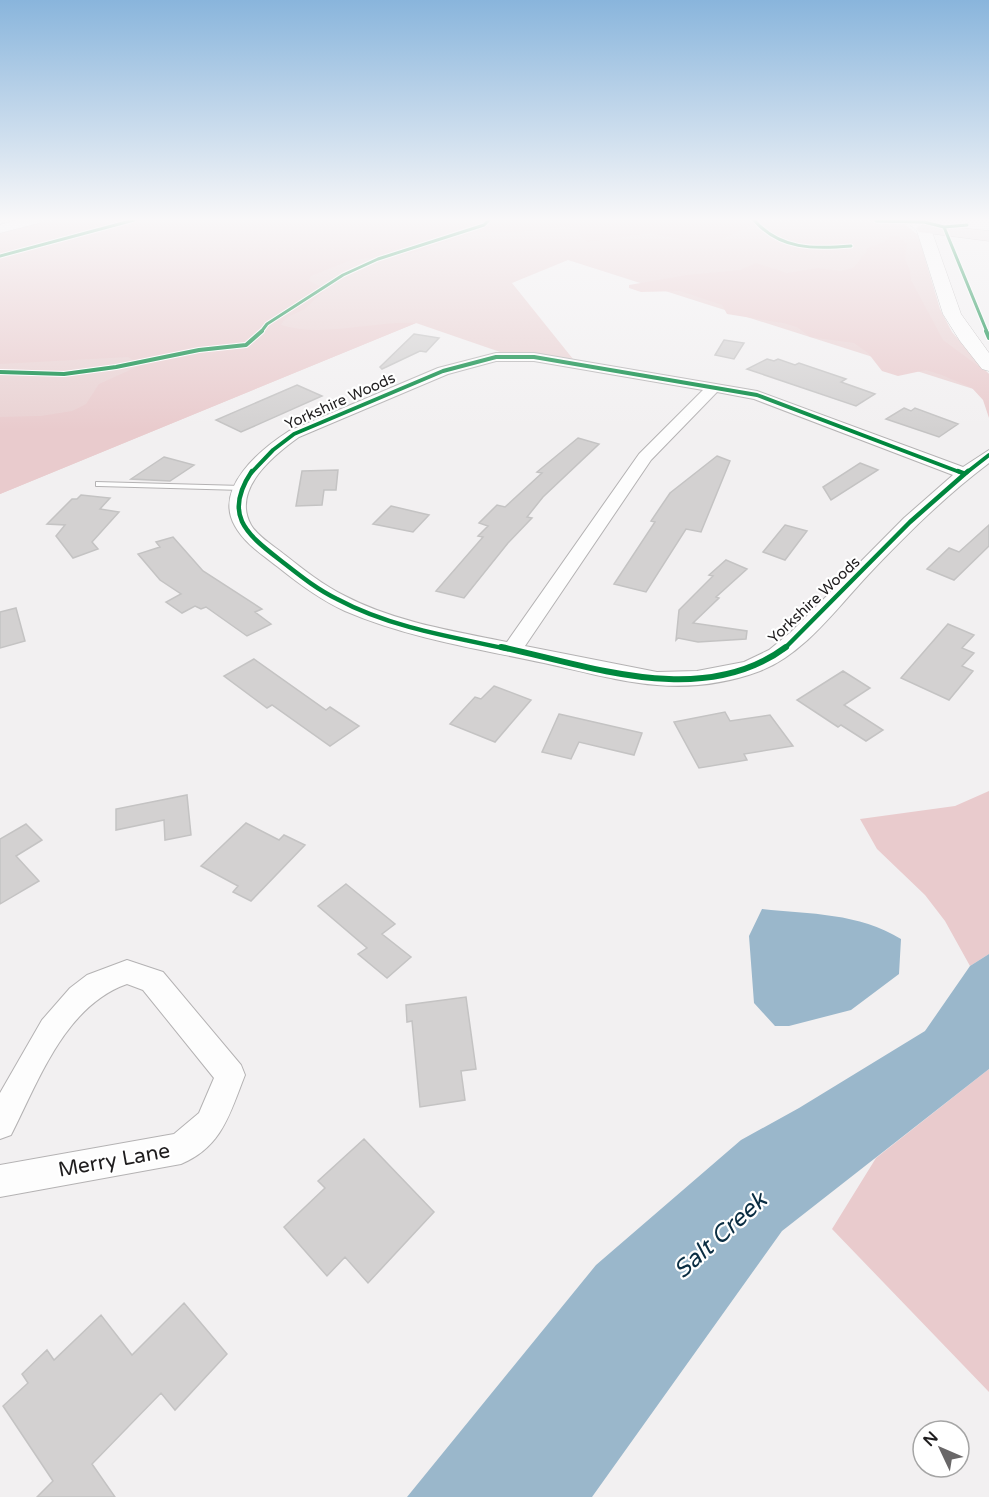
<svg xmlns="http://www.w3.org/2000/svg" width="989" height="1497" font-family="'Varela Round',sans-serif">
<rect width="100%" height="100%" fill="#f2f0f1"/>
<path fill="#e9d1d2" d="M41,220H899L918,235L940,309L952,332L989,374V394L568,260L512,283L573,359L537,354H506L416,323L0,494V231Z"/>
<path fill="#e9cbcd" d="M55,220H749L753,225L722,239H680L650,233L588,242L581,238L579,229L564,227L508,233L476,232L410,254L351,260L311,276L309,281L322,287L323,293C317,297 314,300 309,305C301,314 287,313 281,325C321,338 375,321 416,323L0,494V417L41,416L72,411L86,404L99,384L141,365L128,357L0,364V233Z
M891,236L900,237L907,244L905,260L910,270L911,280L943,340L989,374V418L983,400L972,388L942,375L926,370L898,376L882,371L868,353L854,343L810,337L797,327L783,323L727,314L722,305L680,291L641,292L629,288V285L687,275L740,270L756,263L787,273L818,268L840,271L853,268L867,251L865,249L882,243Z
M989,791V954L970,966L945,921L925,895L877,849L860,819L955,806Z
M989,1069V1392L832,1229L876,1158Z"/>
<path fill="#9ab7cb" d="M762,909C810,914 859,913 901,939L899,974L851,1010L789,1026H775L754,1003L749,936Z
M989,954V1069L782,1231L592,1497H407L596,1265L741,1140L799,1108L925,1031L970,966Z"/>
<path fill="#d3d1d1" stroke="#c4c3c3" stroke-width="1.5" d="M414,334L439,338L426,352L420,351L382,369L380,367Z
M724,340L744,343L734,359L715,355Z
M767,359L774,361L778,359L795,365L799,363L846,379L841,382L875,394L856,406L747,369Z
M297,385L322,396L241,432L216,420Z
M904,408L911,411L915,408L958,424L939,437L886,419Z
M578,438L599,444L543,497L527,517L532,518L508,543L464,598L436,591L483,537L478,536L488,526L479,523L497,505L505,507L542,473L537,472Z
M717,456L730,461L701,532L686,529L646,592L614,584L655,522L651,521L670,493Z
M164,457L194,465L170,481L131,479Z
M860,463L878,470L831,500L823,487Z
M338,470L336,490H324L322,505L296,506L302,471Z
M81,495L110,498L100,509L119,512L92,542L98,549L73,558L56,536L65,525L47,524L72,499H77Z
M391,506L429,515L413,532L373,524Z
M785,525L807,531L785,560L763,552Z
M989,525V546L954,580L927,569L949,548L959,552Z
M173,537L203,571L262,609L255,612L271,624L247,636L206,607L201,609L195,606L182,613L166,602L181,594L160,580L138,554L160,547L156,542Z
M726,560L747,569L716,597L719,598L693,623L747,631L746,639L698,642L678,638L676,640L679,610L713,576L709,575Z
M16,608L25,641L0,648V612Z
M948,624L974,635L962,648L974,653L962,666L973,671L949,700L901,678Z
M254,659L326,710L330,707L359,726L330,746L272,705L267,708L224,676Z
M843,671L870,688L844,705L883,730L866,741L841,725L838,727L797,700Z
M494,686L531,700L495,742L450,724L475,697L481,699Z
M725,712L730,721L770,715L793,746L744,754L747,760L699,768L674,722Z
M559,714L642,733L634,755L579,742L571,759L542,752Z
M187,795L191,835L165,840L164,820L116,830V809Z
M246,823L279,840L284,835L305,845L251,901L233,892L238,886L201,866Z
M26,824L42,840L16,856L39,881L0,904V839Z
M346,884L395,924L382,934L411,957L387,978L358,954L367,948L318,906Z
M466,997L476,1069L461,1071L465,1100L420,1107L412,1021L407,1022L406,1005Z
M364,1139L434,1212L368,1283L345,1257L327,1276L284,1227L325,1188L318,1181Z
M184,1303L227,1354L175,1410L161,1393L92,1464L115,1497H37L53,1481L3,1406L28,1383L22,1374L47,1350L54,1360L101,1315L132,1355Z"/>
<g fill="none" stroke-linecap="round" stroke-linejoin="round">
<g stroke="#b4b2b3" stroke-width="2">
<path id="lane" d="M96,482L242,486L246,488L242,490L99,486H96Z"/>
</g>
<g stroke="#b4b2b3" stroke-width="2">
<path id="street" d="M496,353H534L757,391L963,467L989,450V463C945,496 906,535 868,575C837,608 804,654 760,671C728,683 691,688 657,685C619,682 581,671 544,663C478,649 408,638 345,611C321,600 299,584 278,567C263,555 245,544 235,526C213,488 261,449 289,431L438,368ZM496,361H534L703,390L639,454L507,642C453,631 395,622 345,596C323,585 304,570 285,555C274,546 258,537 251,525C231,489 274,455 299,437L448,374ZM717,392L754,399L953,475L904,518L791,632L769,650L744,662L697,671L657,672L525,646L651,460Z
M127,960L163,972L241,1065L245,1075C230,1113 222,1147 181,1164L0,1197V1165L174,1134L199,1113L214,1078L143,990L127,984C65,1006 39,1080 11,1135L0,1139V1093L42,1020L70,988L87,975Z"/>
</g>
<g stroke="#b4b2b3" stroke-width="1">
<path id="secondary" d="M17,220H41L39,223L0,233V225Z
M905,220H921L931,229L961,314L989,353V371L982,369L960,341L943,314L917,231Z"/>
</g>
<g stroke="#b4aaab" stroke-width="1">
<path id="highway" d="M924,224L989,231V241L919,232L916,229L919,226Z"/>
</g>
<use href="#lane" fill="#fdfdfd" fill-rule="evenodd"/>
<use href="#street" fill="#fdfdfd" fill-rule="evenodd"/>
<use href="#secondary" fill="#fdfdfd" fill-rule="evenodd"/>
<use href="#highway" fill="#e5dbdc" fill-rule="evenodd"/>
<g stroke="#fff" stroke-width="5">
<path id="cycleway-far3" d="M754,220C780,250 814,249 851,246
M876,221L924,222L944,227L967,225
M944,227L987,332
M0,256L134,220
M261,332L267,324L343,275L378,259L484,225L489,220"/>
</g>
<g stroke="#fff" stroke-width="6">
<path id="cycleway-far2" d="M986,331L989,338
M0,372L64,374L116,367L199,350L246,345L262,331
M251,473L273,450L294,434L443,371L496,357H534L757,395L962,473
M966,473L989,455"/>
</g>
<g stroke="#fff" stroke-width="8">
<path id="cycleway-far1" d="M252,471C223,514 245,533 280,560C298,574 316,589 337,599C389,627 451,637 508,649
M958,471L963,473
M784,649L910,522L968,471"/>
</g>
<g stroke="#fff" stroke-width="10">
<path id="cycleway" d="M501,647C590,666 703,709 786,647"/>
</g>
<use href="#cycleway-far3" stroke="#00873e" stroke-width="3"/>
<use href="#cycleway-far2" stroke="#00873e" stroke-width="4"/>
<use href="#cycleway-far1" stroke="#00873e" stroke-width="4.5"/>
<use href="#cycleway" stroke="#00873e" stroke-width="6"/>
</g>
<linearGradient id="sky" x2="0" y2="1"><stop stop-color="#89b5dc"/><stop offset="0.51" stop-color="#f9f8f9"/><stop offset="1" stop-color="#f9f8f9" stop-opacity="0"/></linearGradient>
<rect width="989" height="430" fill="url(#sky)"/>
<g text-anchor="middle" stroke-width="4.5" stroke-linejoin="round" paint-order="stroke">
<g font-size="15" fill="#1f1d1e" stroke="#fff">
<text transform="translate(340 401) rotate(-24)" y="5">Yorkshire Woods</text>
<text transform="translate(814 600) rotate(-43)" y="5">Yorkshire Woods</text>
</g>
<g font-size="21" fill="#1f1d1e" stroke="#fff">
<text transform="translate(114 1160) rotate(-10)" y="7">Merry Lane</text>
</g>
<g font-size="24" font-style="italic" fill="#0a2d42" stroke="#fff">
<text transform="translate(720 1235) rotate(-42)" y="8">Salt Creek</text>
</g>
</g>
<g transform="translate(941 1449) rotate(314)"><circle r="28" fill="#ffffff" stroke="#a5a5a5" stroke-width="1.5"/>
<path d="M0-4.5L10 22L0 15L-10 22Z" fill="#696768"/>
<text y="-9" font-size="16" font-weight="bold" text-anchor="middle" fill="#1f1d1e">N</text>
</g>
</svg>
